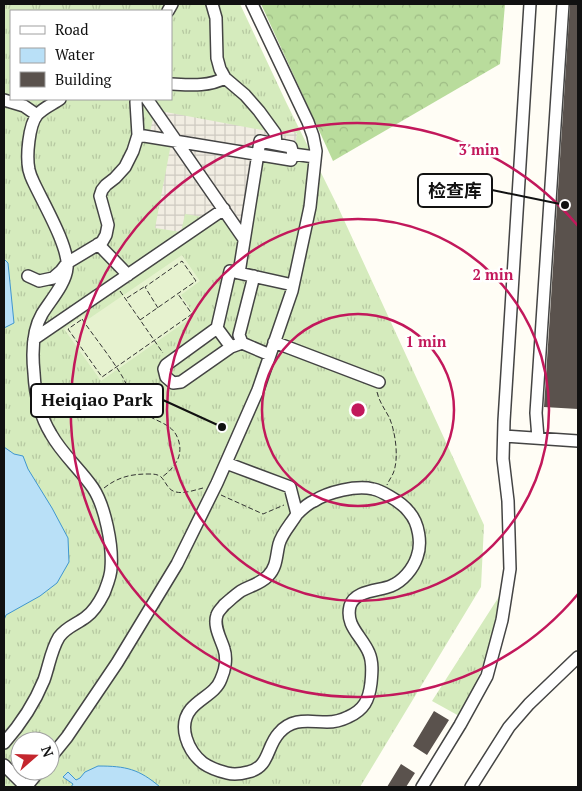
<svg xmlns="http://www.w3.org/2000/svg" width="582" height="791" font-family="'PT Serif','Noto Sans SC',serif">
<defs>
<pattern id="grass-tufts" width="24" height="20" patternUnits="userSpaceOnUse" patternTransform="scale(1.25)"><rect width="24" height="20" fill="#d5ebbd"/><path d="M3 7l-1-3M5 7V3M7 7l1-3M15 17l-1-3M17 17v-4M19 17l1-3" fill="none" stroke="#b6c8a1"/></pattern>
<pattern id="forest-crowns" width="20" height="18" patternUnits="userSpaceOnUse" patternTransform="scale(1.25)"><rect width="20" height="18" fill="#b9dc9c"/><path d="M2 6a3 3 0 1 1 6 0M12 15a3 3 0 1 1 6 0" fill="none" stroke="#9ebc85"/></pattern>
<pattern id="plaza-grid" width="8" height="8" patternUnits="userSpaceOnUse" patternTransform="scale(1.25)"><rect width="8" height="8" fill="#f1ede2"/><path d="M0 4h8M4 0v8" fill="none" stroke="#cecac1"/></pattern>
</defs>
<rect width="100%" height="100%" fill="#fffdf5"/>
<path fill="url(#grass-tufts)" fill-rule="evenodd" d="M4,4H240L286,102L338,207L484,525L481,587L360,787H4ZM11,11H171V99H11ZM20,741H50V771H20Z
M500,595L501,597L492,641L472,693L461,717L432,701Z"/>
<path fill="url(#forest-crowns)" d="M261,4H505L500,64L333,161Z"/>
<path fill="#e6f2cf" d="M182,255L200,281L181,295L195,315L101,381L64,329L83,315L87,320Z"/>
<path fill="url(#plaza-grid)" d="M155,110L288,135L289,131L297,133L292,166L262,161L248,256L228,221L185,214L181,232L155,228L171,144L148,141Z"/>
<path fill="#b9e0f7" stroke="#3f96cf" d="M4,259L8,263L14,323L4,328Z
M4,447L14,454L23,456L28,469L52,508L68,538L69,562L57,583L40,596L6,615L4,620Z
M98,766C126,766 139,769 160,787H71L73,784L63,777L68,772L76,780L80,778L85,772Z"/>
<path fill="#5a524d" d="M570,4H578V409L544,407Z
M434,711L449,720L427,755L413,746Z
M401,764L415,773L406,787H387Z"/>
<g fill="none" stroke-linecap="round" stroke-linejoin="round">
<g stroke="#444" stroke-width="14">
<path id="minor" d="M212,4L216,18L217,58L220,69L225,78L245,95L259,111L275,133L276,144
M168,11L172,4
M171,84C190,85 208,87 225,78
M147,99L244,239
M4,100L24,106L37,115
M138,135L291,160L293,154
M98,244L128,275
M239,273L260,141L291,147L293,154L315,157
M28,276L39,281L53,278L61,271L67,263L102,242L106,235L108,225L100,196L102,190L106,185L115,178L125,167L133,151L138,135L136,102L137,99
M254,276L239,335L242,343L270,355
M217,328L231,347
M34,339L224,209
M274,342L379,382
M242,343L231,347L181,382L173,383L166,377L164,369L166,365L217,328L230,271L293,285
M504,436L578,441
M538,438L536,413L563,4
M226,463L290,487L297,514C291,524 282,533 279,544C276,556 277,567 268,576C260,584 250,586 241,591C235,595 230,600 224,605C222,608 218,611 217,615C213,626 221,639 224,649C227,658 225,670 221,679C216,693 200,698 191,709C177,726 188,751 203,763C210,768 219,771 227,773C234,775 241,774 248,772C270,767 266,747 279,733C293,717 309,722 327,722C335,722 342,720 348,717C364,710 369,700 371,683C372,673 373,662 369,653C362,636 345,626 350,606C355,590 379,591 391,586C403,581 413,569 417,557C422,544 419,523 409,512C404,505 396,500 389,496C384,493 378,490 373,489C356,485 328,492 314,501C307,504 302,509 297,514
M4,743C20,725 35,702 44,680C49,666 51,650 59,637C66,627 77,624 86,617C93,612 100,601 104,593C107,585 111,576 111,568C113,546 105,506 93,488C80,469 62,454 51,434C40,416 35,394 34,373C32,354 32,331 42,314C50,301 66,283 67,268C70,248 42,201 33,181C31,177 30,174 29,170C26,156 29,125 37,115C43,108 53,104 60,99
M50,758L67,737L117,663L177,564L217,483L258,390L292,291L310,207L316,151L313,136L308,122L252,4
M4,765L26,787
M26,787L39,771
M422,787L460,725L487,676L502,620L510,569L508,501L503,459L504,421L530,4
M471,787L509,727L529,704L578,657"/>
</g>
<path stroke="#333" stroke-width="1" stroke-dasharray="5 2.5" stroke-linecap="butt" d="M120,291L163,353
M127,298L144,287
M82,319C95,338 110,356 122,376C128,386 132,400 140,409C151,422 172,421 178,439C184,455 175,468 162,477
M81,320L68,329L102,377L192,314L178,294
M140,320L196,281L182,261L145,287L158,308
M377,392C379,401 384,408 389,417C395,430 399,456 394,471C393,475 389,480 387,485
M104,488C118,477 131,474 148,474C153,474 156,474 160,476C166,481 167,490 176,492C184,494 195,490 203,488
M221,495L263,514L284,505"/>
<use href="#minor" stroke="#fff" stroke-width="11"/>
</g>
<g fill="none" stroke="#c2185b" stroke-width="2.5">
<circle cx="358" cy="410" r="96"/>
<circle cx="358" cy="410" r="191"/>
<path d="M578 594A287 287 0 1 1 578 226"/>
</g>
<circle cx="358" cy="410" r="8" fill="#c2185b" stroke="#fff" stroke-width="2.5"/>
<g font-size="15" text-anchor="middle" font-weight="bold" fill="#c2185b" stroke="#fff" stroke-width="5" stroke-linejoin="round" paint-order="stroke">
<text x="479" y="155">3 min</text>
<text x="493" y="280">2 min</text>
<text x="426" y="347">1 min</text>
</g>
<path fill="none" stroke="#111" stroke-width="2" d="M565 205L492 190M222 427L163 400"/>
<g fill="#111" stroke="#fff" stroke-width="2">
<circle cx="565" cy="205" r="5"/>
<circle cx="222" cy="427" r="5"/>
</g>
<g fill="#fff" stroke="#111" stroke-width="2">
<rect x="418" y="174" width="74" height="33" rx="5"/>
<rect x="31" y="384" width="132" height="33" rx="5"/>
</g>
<g font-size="18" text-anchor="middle" font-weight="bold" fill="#111">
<text x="455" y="197">检查库</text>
<text x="97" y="406">Heiqiao Park</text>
</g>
<rect width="582" height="791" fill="none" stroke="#111111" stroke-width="10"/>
<rect x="10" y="10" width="162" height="90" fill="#ffffff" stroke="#a0a0a0"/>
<rect x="20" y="26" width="25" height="8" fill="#ffffff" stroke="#a0a0a0"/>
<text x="55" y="35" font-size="15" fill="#111111">Road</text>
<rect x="20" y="48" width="25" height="15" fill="#b9e0f7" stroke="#a0a0a0"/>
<text x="55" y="60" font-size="15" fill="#111111">Water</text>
<rect x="20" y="72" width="25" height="15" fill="#5a524d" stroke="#a0a0a0"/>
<text x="55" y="85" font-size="15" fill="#111111">Building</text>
<g transform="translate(35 756) rotate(70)"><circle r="24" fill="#ffffff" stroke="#a0a0a0"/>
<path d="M0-4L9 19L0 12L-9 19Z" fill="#c4262e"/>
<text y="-8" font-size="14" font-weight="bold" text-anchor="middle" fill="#111111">N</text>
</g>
</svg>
